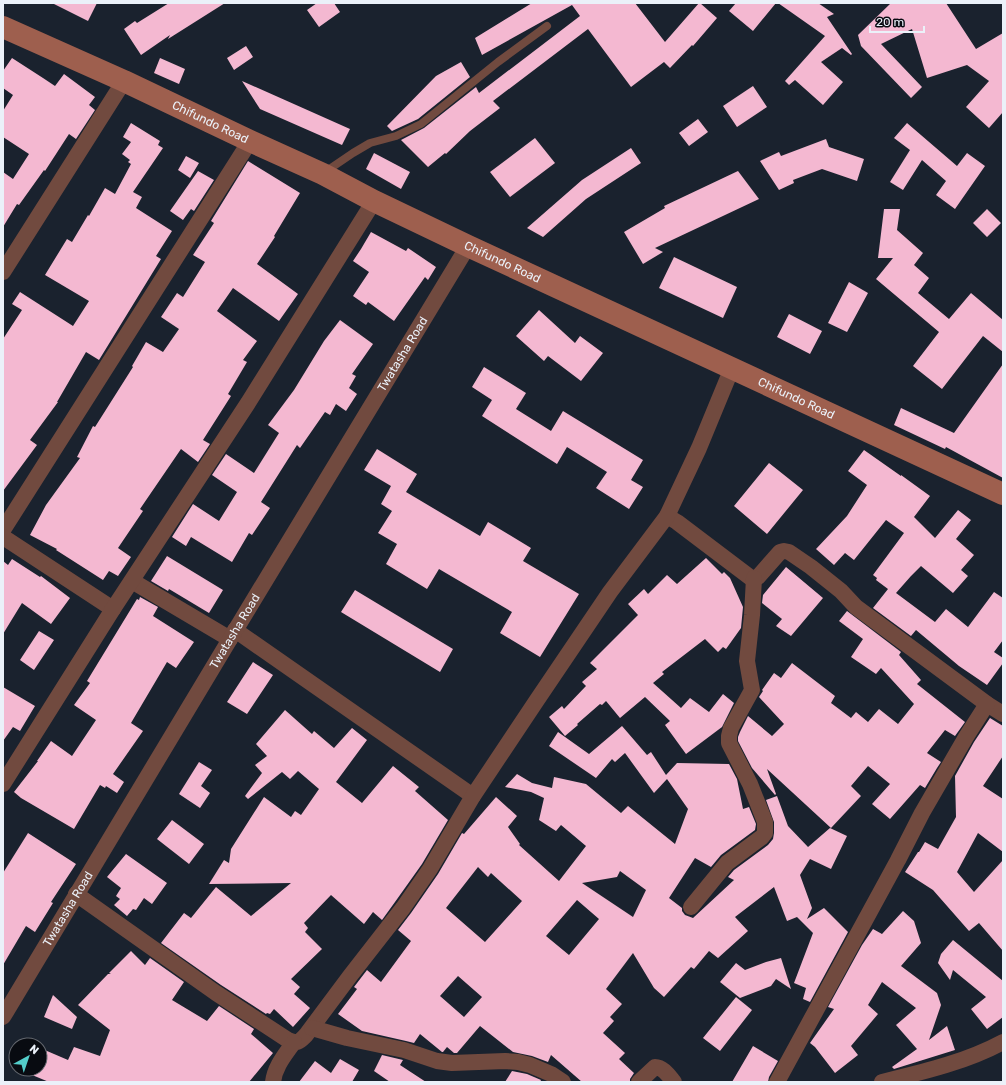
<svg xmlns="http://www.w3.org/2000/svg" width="1006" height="1085" font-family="Rubik,sans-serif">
<rect width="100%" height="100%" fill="#1a222e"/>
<path fill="#f4b8d1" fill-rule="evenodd" d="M52,3H97L88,21Z
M169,3H225L168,39L170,35L141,55L124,29L135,21L137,23Z
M317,3H334L340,12L319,27L307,10Z
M532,3H635L665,42L699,3H700L717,18L693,46L692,45L670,68L664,62L631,87L588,29L493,101L500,108L470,131L446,154L445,153L428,167L401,140L424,128L476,87L479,93L580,16L572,5L482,55L475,38Z
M736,3H776L753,31L729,11Z
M778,3H818L834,14L827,17L852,54L851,55L842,48L821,62L843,82L823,105L795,80L789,85L785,81L825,36Z
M891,3H946L976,49L1003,33V112L989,128L966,107L989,81L967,65L927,78L912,29L881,44L922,87L911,98L861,46L858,35Z
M246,46L253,57L234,70L227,58Z
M12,58L43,78L55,86L64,74L95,97L89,105L95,110L76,139L69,134L45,171L44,170L19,205L17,204L3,227V172L13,179L29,154L3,137V111L13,95L3,88V71Z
M160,58L185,69L179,84L154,73Z
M461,62L470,77L418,119L392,131L387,126L436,76Z
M242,81L350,129L342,145L260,109Z
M753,86L767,107L737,127L723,106Z
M698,119L708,132L689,146L679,133Z
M131,123L160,141L158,145L163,148L133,192L142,197L136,208L172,231L156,256L161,259L99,360L86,352L57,402H58L30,440L37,445L3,491V339L22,310L12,304L20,292L73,326L89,301L45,275L67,239L72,242L88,215L89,216L105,188L115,194L131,164L128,162L130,160L122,154L131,142L123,137Z
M907,123L957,166L967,153L985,166L955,209L936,195L946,181L922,160L903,190L890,182L910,150L894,138Z
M535,138L555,163L510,197L490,172Z
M826,139L829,147L864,159L857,181L822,169L793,180L794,183L779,190L760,161L779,152L781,156Z
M631,148L641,163L586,199L543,237L527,228L582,180Z
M374,153L410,172L401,189L366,169Z
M186,156L199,163L190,178L178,170Z
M248,161L300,193L274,236L275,237L257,264L298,294L279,321L233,288L217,311L257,341L243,360L247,362L228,394L231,396L203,440L210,444L198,462L181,449L140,509L143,511L118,548L131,557L118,576L109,571L103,580L56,550L57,549L30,535L46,505L80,458L77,457L93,426L95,427L133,367L132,366L146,342L163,352L179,329L161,317L177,293L183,297L205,262L193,255L214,223L211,221Z
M198,171L214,180L194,211L191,209L183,220L170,211Z
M738,171L759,199L655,248L663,252L643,264L624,232L665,208L664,206Z
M884,209H900L897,230L923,253L914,265L929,278L918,293L949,319L971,293L1003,320V352L983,336L942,389L913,366L939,332L876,279L893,258H878Z
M987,209L1001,223L987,237L973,223Z
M371,232L406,251L408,248L436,267L428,280L425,277L394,321L368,302L366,305L353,296L369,272L353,261L361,249Z
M674,257L737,287L723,318L659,288Z
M849,282L868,293L847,332L828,323Z
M539,310L575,343L580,336L603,353L581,381L548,356L544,361L516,336Z
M789,314L822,331L810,354L777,337Z
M340,320L373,344L352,374L356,376L349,388L357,394L346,411L336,404L330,415L325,412L300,448L297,445L261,502L270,508L252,535L249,533L232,562L191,537L186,546L172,537L193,504L219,521L237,492L212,475L226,454L254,473L279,433L268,425L294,390L324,341Z
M1003,364V478L946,447L945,449L894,425L901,408L954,433Z
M484,367L526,393L516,409L551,431L563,411L643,460L631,480L643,487L629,509L596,488L607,472L567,447L557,464L482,416L492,400L472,387Z
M377,449L417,474L406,492L480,536L488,522L531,548L523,561L579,594L540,657L500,633L512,612L439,569L427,589L386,564L397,544L378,533L392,511L381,504L391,486L364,470Z
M864,450L901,476V475L930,496L914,517L935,538L958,510L971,520L956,539L974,555L961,570L968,576L953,593L921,566L911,576L896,593L935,622L946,609L968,627L994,592L1003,598V640L994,652L1003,658V663L987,685L959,666L916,630L911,636L873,608L888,589L876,580L877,578L873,575L904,533L886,520L854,560L845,553L834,565L816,549L847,516L867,485L848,471Z
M769,463L803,490L767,534L734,506Z
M167,556L223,590L209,613L169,589L168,591L151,581Z
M706,558L722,574L724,572L730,578L743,607L741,628L726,649L723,647L718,652L705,639L662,672L664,674L653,683L681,708L690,698L709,712L723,694L734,703L722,727L686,754L665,725L670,721L645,697L620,718L606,701L602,705L600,704L577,724L578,725L565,736L549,717L562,706L564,709L586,686L582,682L597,669L590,663L638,615L628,604L644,589L648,594L667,575L677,584Z
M12,559L40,577L41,576L70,598L51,624L22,603L3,634V561L8,565Z
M786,567L823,598L791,636L776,626L782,619L762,603L763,595Z
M355,590L453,649L440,672L341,612Z
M140,597L158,607L153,616L194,642L176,668L167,662L131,723L143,731L113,774L124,782L117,793L106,786L105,788L100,785L74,829L21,798L14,792L38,761H37L51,741L72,756L96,720L74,705L90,683L87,681L137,599L139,600Z
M847,611L901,652L899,655L921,680L917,684L965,722L955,736L945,730L927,753L941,762L937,768L925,788L920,785L890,819L872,804L890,784L868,766L851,786L861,796L831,828L767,769L776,794L775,795L752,768L738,741V737L740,732L748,716L772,736L784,724L759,697L763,691L762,690L774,673L781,678L792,663L835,696L831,703L851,718L856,712L868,722L879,709L898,724L914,704L881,668L876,674L851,657L863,639L839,621Z
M39,631L54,640L34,670L20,660Z
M253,662L273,675L247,714L227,702Z
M3,687L35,706L20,731L13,727L3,741Z
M285,710L312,734L314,731L334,748L352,728L367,740L336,782L362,803L393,766L419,787L415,791L448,820L422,864L395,902L382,920L373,912L364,924L331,895L304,923L308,928L305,932L322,949L291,979L300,987L294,994L310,1008L293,1027L274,1009L270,1014L267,1013L266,1014L221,985L161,943L184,913L191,918L216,887L251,916L291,883L209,884L224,860L229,863L231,849L264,797L291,817L295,811L301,815L319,789L298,771L290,779L282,772L248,799L245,796L262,773L255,765L267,756L256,744Z
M990,718L1003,726V756L983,786L1003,799V852L978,833L957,872L974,892L1003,860V951L979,923L969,931L933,890L905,872L918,852H919L925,842L938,849L956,817L955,776L974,742Z
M622,726L647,755L651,752L666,775L677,763L729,764L737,779L743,809L749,807L756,824L755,830L721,855L711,867L695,858L669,898L682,908V911L685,915L693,918L734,880L728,877L734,870L768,845L773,839L774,833V822L766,800L777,796L788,826L808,847L830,828L847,836L831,869L810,859L800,875L812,908L807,919L824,908L848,932L810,1002L803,999L806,988L794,983L813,933L797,917L787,921L774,887L735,917L748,931L718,958L709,951L694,969L691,967L664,997L654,988L633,953L606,989L622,1004L610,1017L614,1021L603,1033L625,1053L619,1059L634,1073L630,1079V1082H582L551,1055L548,1062L532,1056L513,1052L480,1026L457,1053H454L447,1047L443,1052H442L420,1034L414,1043L406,1041L362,1031L338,1014L357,989L354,987L367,970L381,982L411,941L398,930L411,913L438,874L462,833L464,834L496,797L517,816L508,827L520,844L519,845L559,881L586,846L561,825L556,831L539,820L544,798L531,792L505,787L517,774L532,783L552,788L554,777L586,784L621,813L628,806L675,844L688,809L667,779L654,793L625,753L615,762L612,759L596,778L549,746L558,732L589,754ZM478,867L488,877L491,873L522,901L485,942L446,908ZM620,871L646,890L633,917L582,883L617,877ZM577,900L599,919L569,955L546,936ZM458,976L482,997L464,1017L440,996Z
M199,762L212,770L201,786L210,793L200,808L179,794Z
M172,820L204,844L189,864L157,839Z
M28,833L76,864L51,902L53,903L35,932L26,926L3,965V873Z
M126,854L167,883L152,904L144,898L136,910L133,909L127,916L114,905L120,899L116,896L121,888L107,877Z
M903,911L914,921L921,943L901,966L937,993L941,1005L929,1040L947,1026L955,1050L894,1069L892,1067L917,1049L896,1025L916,1008L882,982L868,1005L878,1014L851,1046L858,1055L835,1073L815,1047L810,1043L834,1009L828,1007L862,945L873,929L882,934Z
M953,940L1003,981V1017L987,1029L971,1009L986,997L953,970L950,980L938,963L941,954Z
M131,951L145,965L150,958L184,982L172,1000L207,1021L219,1006L254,1029L251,1034L273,1053L249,1082H49L20,1070L21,1069H40V1048L68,1060L74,1047L100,1056L110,1030L78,1005L108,974H111L109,973Z
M781,958L791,989L776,979L771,986L740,998L720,982L736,963L745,970L766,962Z
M53,995L77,1017L72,1029L44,1017Z
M736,997L752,1010L720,1051L703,1038Z
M753,1046L778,1061L769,1077L768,1082H732Z
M382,1055L403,1060L400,1065L426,1082H390L374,1071Z
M340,1059L359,1070L352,1082H299L315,1061L331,1073Z
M512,1071L527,1074L541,1080L540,1082H505Z"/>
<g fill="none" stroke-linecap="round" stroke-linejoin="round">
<path stroke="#714a3f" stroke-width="8" d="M325,172L353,153L370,143L396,136L421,124L498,62L547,26"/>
<g stroke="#714a3f" stroke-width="16">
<path d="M3,272L124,81"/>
<path d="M667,516L677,522L751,578H754L758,577L780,552L784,551L789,552L811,567L841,591L856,607L987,704L1003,714"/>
<path d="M3,530L250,141"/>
<path d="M3,537L113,609"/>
<path d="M132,581L230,639"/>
<path d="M235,630L473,796"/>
<path d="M3,784L113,609L248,403L374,201"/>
<path d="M76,894L216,993L288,1040C298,1044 299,1042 306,1035L350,976L403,908L430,869L473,796L537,700L610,592L667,516L699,448L732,368"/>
<path d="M691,907L727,863L762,837L765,833V822L750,784L729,743V736L731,728L752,690L747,661L752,615L754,578"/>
<path id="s1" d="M3,1017L230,639L468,246"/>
<path d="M312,1028L347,1038L404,1050L437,1061L452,1063L505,1061L518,1062L530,1065L551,1074L563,1082"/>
<path d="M273,1082C275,1066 285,1055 294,1042"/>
<path d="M639,1082L655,1067C663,1067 669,1076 674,1082"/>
<path d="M777,1082L898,860L922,813L966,737L987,704"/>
<path d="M882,1082C923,1072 966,1062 1003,1042"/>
</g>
<path stroke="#9e5f4e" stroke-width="22" id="s2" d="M3,27L124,81L250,141L323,174L374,201L468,246L1003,494"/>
</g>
<g text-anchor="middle" stroke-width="4" stroke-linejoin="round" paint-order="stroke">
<g font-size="12" fill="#ebf1f9" stroke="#080b11">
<text dy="4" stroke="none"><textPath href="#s2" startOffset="228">Chifundo Road</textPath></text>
<text dy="4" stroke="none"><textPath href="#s2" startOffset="552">Chifundo Road</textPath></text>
<text dy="4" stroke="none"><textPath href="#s1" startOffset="774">Twatasha Road</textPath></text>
<text dy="4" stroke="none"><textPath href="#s2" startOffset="876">Chifundo Road</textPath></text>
<text dy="4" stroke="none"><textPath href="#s1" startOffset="450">Twatasha Road</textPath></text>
<text dy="4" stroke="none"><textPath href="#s1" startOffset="126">Twatasha Road</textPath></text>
</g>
</g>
<rect width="1006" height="1085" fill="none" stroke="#ebf1f9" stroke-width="8"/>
<g transform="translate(28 1057) rotate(40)"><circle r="19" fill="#080b11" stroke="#63676e"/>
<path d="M0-3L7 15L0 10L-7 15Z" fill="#53cdca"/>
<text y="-6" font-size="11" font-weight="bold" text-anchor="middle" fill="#ebf1f9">N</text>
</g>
<path d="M870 26v6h54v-6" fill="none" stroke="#ebf1f9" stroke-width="2"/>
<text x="876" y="26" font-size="12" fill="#ebf1f9" stroke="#080b11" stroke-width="3" paint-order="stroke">20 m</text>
</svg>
